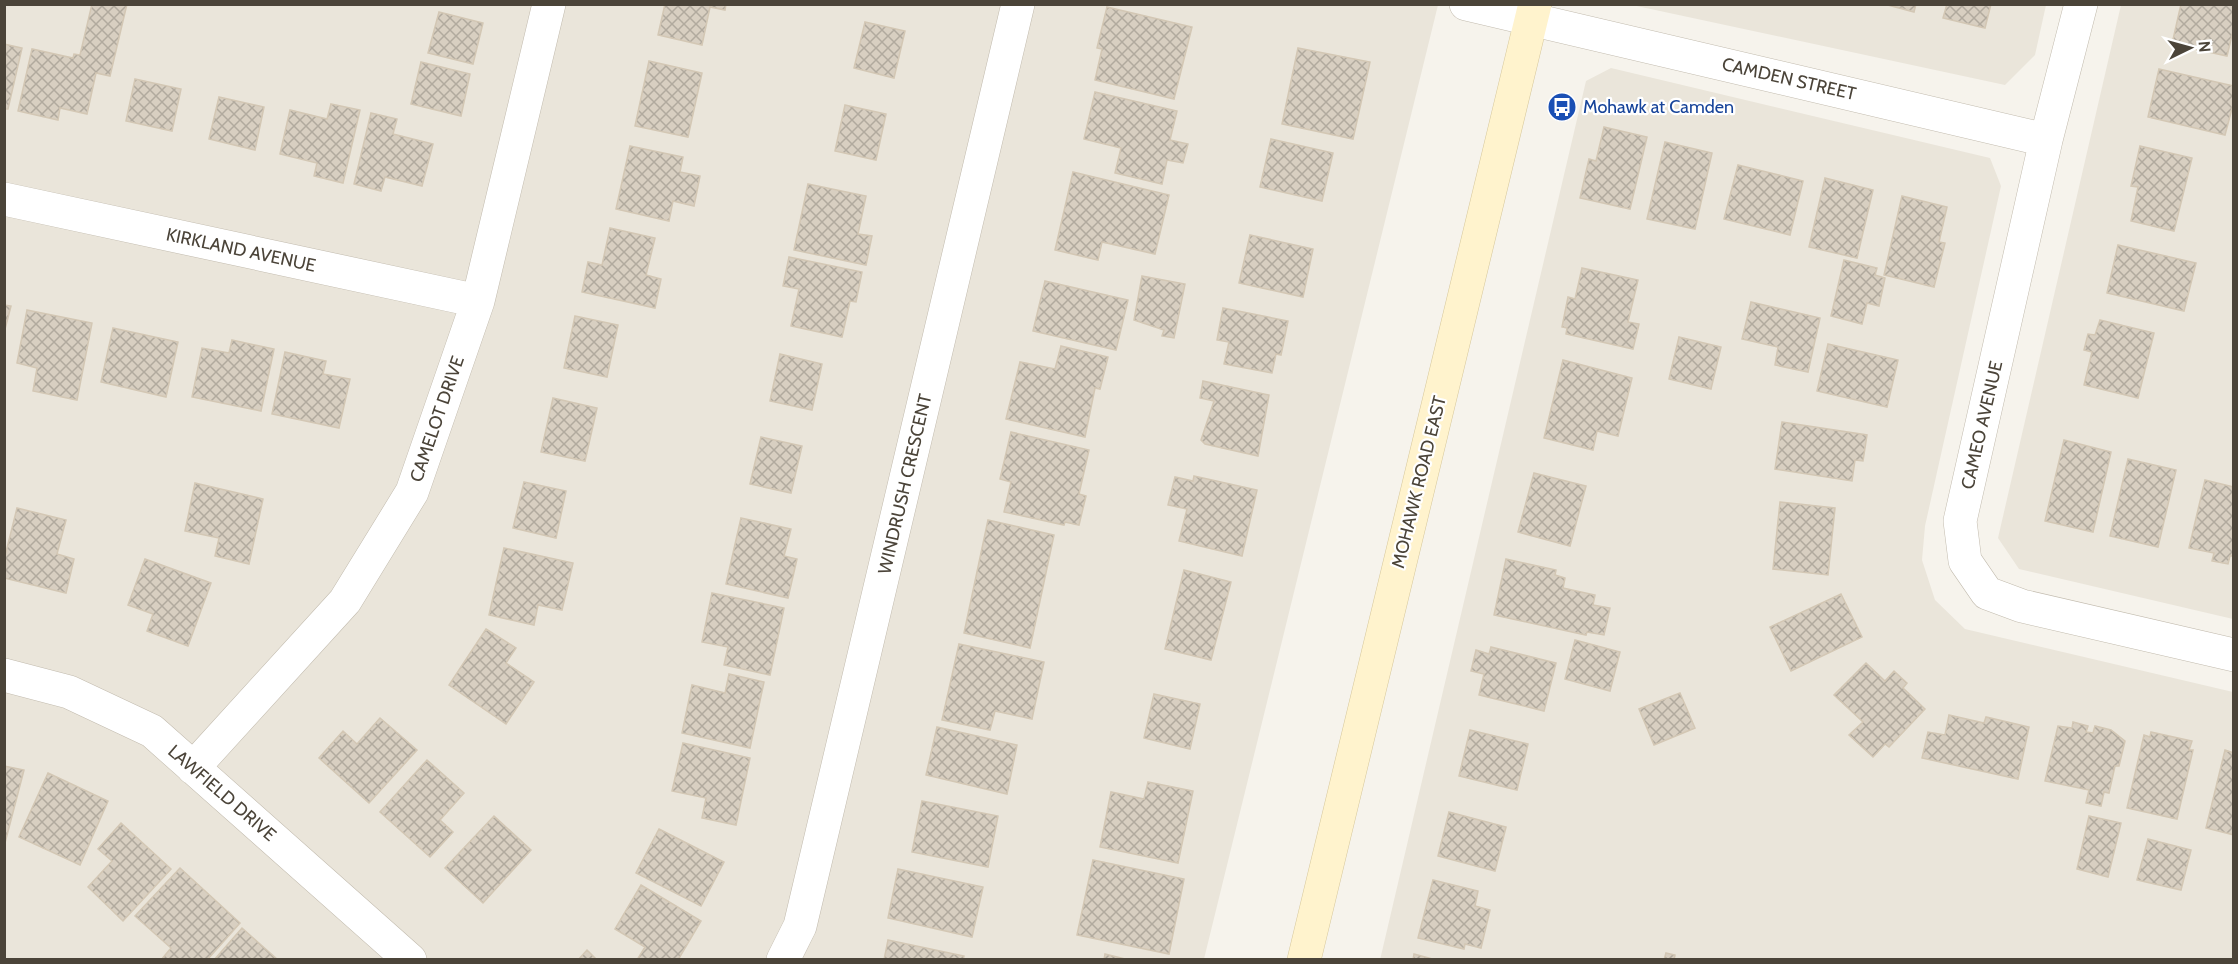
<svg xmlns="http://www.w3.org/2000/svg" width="2238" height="964" font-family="Cabin,sans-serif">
<defs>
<pattern id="building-cross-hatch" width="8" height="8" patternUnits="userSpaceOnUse" patternTransform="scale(1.5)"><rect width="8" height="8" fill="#d8cfc1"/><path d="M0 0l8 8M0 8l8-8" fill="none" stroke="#b1aa9e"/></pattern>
</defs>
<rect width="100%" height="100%" fill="#f6f3ec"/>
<path fill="#eae5da" d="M5,5H1438L1204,959L5,960Z
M1632,5H2046L2035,55L2005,85Z
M2121,5H2233V619L2019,569L1998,538Z
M1611,68L1990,158L2001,186L1925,526L1922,560L1935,600L1965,629L2233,692V959L1380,960L1586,81Z"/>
<path fill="url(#building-cross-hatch)" stroke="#d3c7b4" stroke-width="1.5" d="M92,4H127L110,76L96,73L87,114L60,108L58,120L18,111L32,49L73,58L74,54L80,55Z
M665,4H726L725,10L710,7L702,45L658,35Z
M1884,4H1916L1914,12Z
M1947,4H1991L1985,28L1943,18Z
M2181,4H2234V27L2227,56L2172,44Z
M1107,7L1192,27L1174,99L1095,80L1102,49L1097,48Z
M439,12L483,23L473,64L428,53Z
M865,22L905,31L894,78L854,68Z
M4,44L22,48L8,109H4Z
M1298,48L1370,62L1353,139L1282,124Z
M649,61L702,73L688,137L635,126Z
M421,62L470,74L461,116L411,104Z
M2159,69L2234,86V101L2225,135L2148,117Z
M135,79L181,89L172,131L126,121Z
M1095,92L1177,111L1170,140L1188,144L1183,163L1167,160L1162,184L1115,173L1121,148L1084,139Z
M219,97L264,107L255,150L209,139Z
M331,104L360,110L343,183L314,176L317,163L280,154L290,110L327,119Z
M845,105L886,114L876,160L835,151Z
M371,113L397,119L393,134L433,144L422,186L385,177L381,191L354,184Z
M1604,127L1647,137L1630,209L1580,198L1589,159L1596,161Z
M1271,139L1333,153L1322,201L1260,187Z
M1665,142L1712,153L1695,229L1647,219Z
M630,146L683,157L680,172L700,176L694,206L673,201L669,221L616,209Z
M2140,146L2192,158L2174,231L2131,221L2138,187L2131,186Z
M1738,165L1803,181L1790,235L1724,219Z
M1073,172L1169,195L1155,254L1102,242L1098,260L1055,250Z
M1825,178L1873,190L1857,258L1809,247Z
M808,184L866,196L858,234L872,236L866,265L794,250Z
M1902,196L1947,207L1939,242L1945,243L1934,287L1884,275Z
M610,228L655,238L646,275L661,279L655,308L582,292L588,262L602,265Z
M1250,235L1313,249L1303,297L1239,283Z
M2118,245L2196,263L2184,311L2107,293Z
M789,257L862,272L856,302L850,301L842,337L791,326L799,289L783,286Z
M1844,260L1877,268L1875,275L1885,278L1879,306L1867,303L1862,324L1831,316Z
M1582,268L1638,280L1628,322L1639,324L1633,349L1566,334L1567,328L1562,327L1568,297L1575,299Z
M1142,276L1185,284L1174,338L1162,336L1164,330L1134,320Z
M1045,281L1128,300L1116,350L1033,331Z
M1751,302L1820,318L1808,372L1775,365L1778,347L1742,339Z
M4,305L11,306L4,333Z
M1223,308L1288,321L1281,355L1276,354L1272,373L1224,364L1229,342L1217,340Z
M27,310L92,323L77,400L33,391L37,368L17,363Z
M575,316L618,325L607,377L564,368Z
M2100,320L2154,333L2138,398L2084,385L2092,352L2084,350L2088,334L2095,335Z
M113,328L178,342L166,397L101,382Z
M1679,337L1721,347L1711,389L1669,379Z
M232,340L274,349L261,411L192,397L202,348L229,353Z
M1828,344L1898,360L1887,407L1817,391Z
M1061,346L1108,357L1100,389L1095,388L1085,437L1006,419L1020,362L1055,369Z
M285,352L326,361L323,374L350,379L339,428L272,414Z
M780,354L822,364L812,410L770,401Z
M1563,360L1632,378L1618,436L1597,431L1593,450L1544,438Z
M1203,381L1269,395L1258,456L1205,444L1201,440L1214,401L1200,398Z
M553,398L597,408L585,461L541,452Z
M1782,422L1867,435L1863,461L1855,460L1852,481L1775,469Z
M1011,432L1089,450L1079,494L1086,496L1079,525L1065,522L1064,525L1004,512L1011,482L1000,479Z
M761,437L802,446L791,493L750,484Z
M2064,440L2111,452L2093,532L2045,521Z
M2128,459L2176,470L2158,547L2110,536Z
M1534,473L1586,486L1570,546L1518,532Z
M1194,476L1257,490L1242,556L1179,541L1187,509L1168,505L1175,477L1193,481Z
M2205,480L2234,487V556H2230L2228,564L2212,561L2214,553L2189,548Z
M524,482L566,491L556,538L513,528Z
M195,483L263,499L249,564L215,556L219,538L185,531Z
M1780,502L1835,508L1828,575L1773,569Z
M17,508L66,520L57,554L74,559L66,593L4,578V560Z
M741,518L791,529L784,556L797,559L788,598L726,584Z
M988,520L1054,535L1030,648L964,633Z
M504,548L573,563L562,610L538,605L534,625L489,615Z
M145,559L211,583L188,646L147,631L153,614L128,605Z
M1506,559L1556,570L1555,575L1565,578L1563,588L1595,595L1593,605L1610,608L1604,635L1587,632L1586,635L1494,615Z
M1184,570L1231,582L1211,660L1165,649Z
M712,593L784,608L770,675L724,665L728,647L702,642Z
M1841,594L1862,637L1791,671L1770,627Z
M486,629L516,648L506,663L534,682L506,724L449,685Z
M1575,640L1620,652L1610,691L1565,679Z
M959,644L1044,662L1032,719L995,711L990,730L942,720Z
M1491,647L1556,663L1544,711L1479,695L1484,674L1471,671L1476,650L1489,654Z
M1866,663L1885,681L1894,671L1907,683L1903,688L1925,709L1889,747L1885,744L1873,757L1849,735L1863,722L1834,695Z
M729,674L764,682L750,748L682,733L692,685L725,693Z
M1680,693L1695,728L1654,745L1639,709Z
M1154,694L1200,704L1190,749L1144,738Z
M1949,715L1984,723L1986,717L2029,727L2018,779L1922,758L1928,732L1945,735Z
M380,718L417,750L369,803L319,758L343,731L357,744Z
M2073,722L2088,726L2086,732L2093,733L2095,726L2111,730L2125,741L2119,766H2115L2109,793L2104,792L2101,806L2086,803L2089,790L2045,781L2058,726L2072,728Z
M937,727L1017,745L1007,794L926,775Z
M1470,730L1528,744L1517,790L1459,776Z
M2151,732L2192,741L2189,750H2193L2177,819L2127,808L2144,735L2150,737Z
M683,743L750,758L736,825L702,818L706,798L672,791Z
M2225,750L2234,753V835L2206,828Z
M427,760L464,793L440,820L453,832L430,857L380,812Z
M4,766L24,770L5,843H4Z
M48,773L108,801L80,865L19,837Z
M1148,782L1193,791L1178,863L1100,847L1111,792L1144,799Z
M922,801L998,816L988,867L912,852Z
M1449,812L1506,827L1495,871L1438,856Z
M494,816L531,850L483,903L445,868Z
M2089,816L2121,823L2108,877L2077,869Z
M121,823L171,869L123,921L88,887L112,861L98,849Z
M659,829L724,862L701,906L636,873Z
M2148,839L2191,850L2181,890L2137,880Z
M1093,860L1184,879L1169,954L1077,935Z
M180,868L240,923L207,960H161L171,948L135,916Z
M898,869L983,887L972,937L888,918Z
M1433,880L1478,891L1475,906L1490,910L1481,948L1465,944L1464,949L1418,938Z
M641,885L701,921L678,960H637L645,947L615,929Z
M242,928L278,960H214Z
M888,940L964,956L963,960H884Z
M587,950L597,960H578Z
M1666,953L1675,955L1674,960H1664Z
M1105,954L1129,960H1104Z
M1414,954L1436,960H1413Z"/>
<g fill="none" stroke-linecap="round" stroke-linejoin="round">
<g stroke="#c2bbae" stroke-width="34">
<path id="street" d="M1466,4L2046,140
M2081,4L2046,140L1960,521L1965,561L1987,593L2022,606L2234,655
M4,199L478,301
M4,675L69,692L152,731L410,960
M193,768L345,601L412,492L478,301L549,4
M783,960L800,926L1018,4"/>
</g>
<g stroke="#d6c79b" stroke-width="34">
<path id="secondary" d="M1304,960L1535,4"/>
</g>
<use href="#street" stroke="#fff" stroke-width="33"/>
<use href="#secondary" stroke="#fff3cd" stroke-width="33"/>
</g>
<defs>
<g id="bus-disc" transform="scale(1.5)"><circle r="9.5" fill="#1a4fb4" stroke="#fff"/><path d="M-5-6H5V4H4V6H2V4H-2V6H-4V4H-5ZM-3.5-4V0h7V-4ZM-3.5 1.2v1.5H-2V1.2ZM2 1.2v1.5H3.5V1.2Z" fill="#fff"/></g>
</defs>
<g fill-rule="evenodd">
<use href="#bus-disc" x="1562" y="107"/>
</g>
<g text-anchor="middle" stroke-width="4.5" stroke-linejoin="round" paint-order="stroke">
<g font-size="18" fill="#4b4439" stroke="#fff">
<text transform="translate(1789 79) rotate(13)" y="6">CAMDEN STREET</text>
<text transform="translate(241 250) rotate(12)" y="6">KIRKLAND AVENUE</text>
<text transform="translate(437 419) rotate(-71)" y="6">CAMELOT DRIVE</text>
<text transform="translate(1982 425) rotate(-77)" y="6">CAMEO AVENUE</text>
<text transform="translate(1419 482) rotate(-76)" y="6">MOHAWK ROAD EAST</text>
<text transform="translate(905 484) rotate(-77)" y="6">WINDRUSH CRESCENT</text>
<text transform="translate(222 793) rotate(41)" y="6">LAWFIELD DRIVE</text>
</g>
<g font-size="18" fill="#164399" stroke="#fff" text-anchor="start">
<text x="1583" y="113">Mohawk at Camden</text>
</g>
</g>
<rect width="2238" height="964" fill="none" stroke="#4b4439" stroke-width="12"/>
<g transform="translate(2190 48) rotate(85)" stroke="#ffffff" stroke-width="4.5" paint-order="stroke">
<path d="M0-4.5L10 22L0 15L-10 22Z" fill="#4b4439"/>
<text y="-9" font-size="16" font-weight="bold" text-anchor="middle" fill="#4b4439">N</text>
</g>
</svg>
